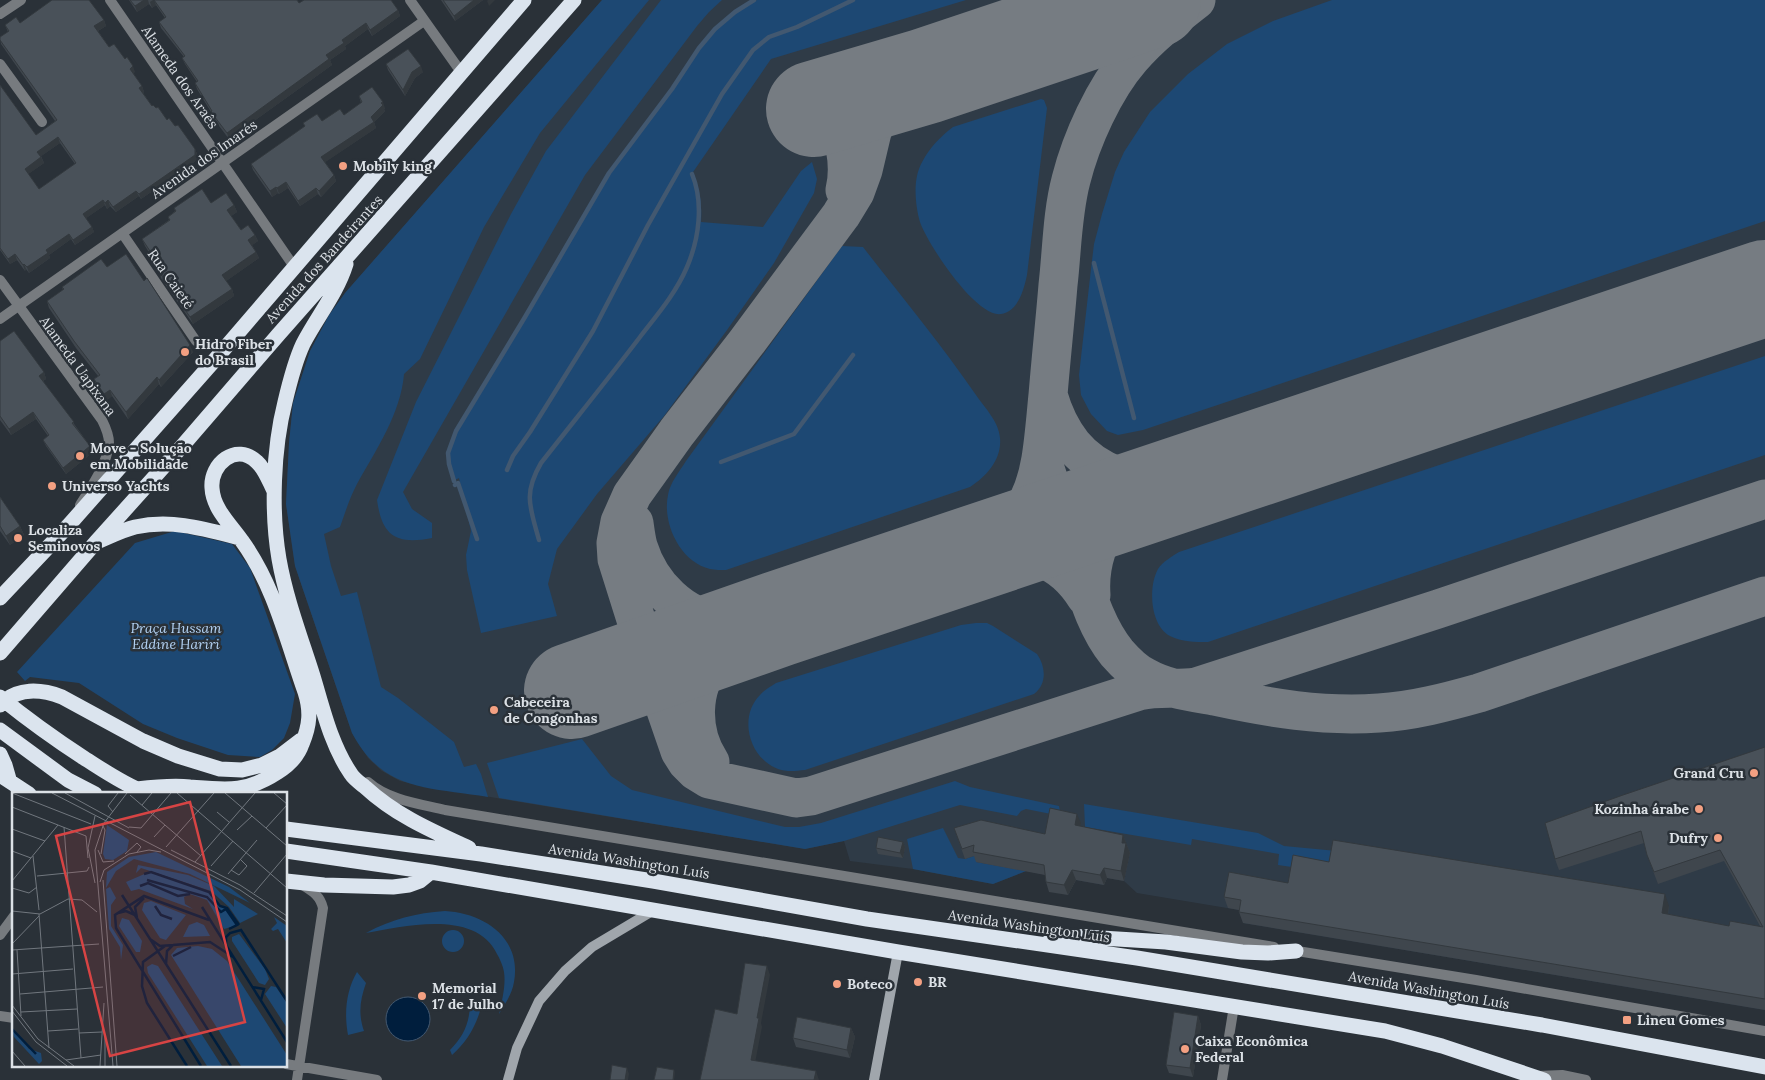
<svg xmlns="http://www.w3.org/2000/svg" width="1765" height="1080" font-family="Lora,serif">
<rect width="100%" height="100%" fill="#2a3138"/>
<path fill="#2f3b47" d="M602,0H1765V1010L1243,923L1245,911L1137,893L1124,881L1107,878L1104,885L1076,880L1068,895L1047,875L1026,871L993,884L913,869L850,861L844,841L805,849L418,785L400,781L382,771L368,758L352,733L295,566L286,504L289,443L293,403L310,351L345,293Z"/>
<path fill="#1d4873" d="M602,0H649L540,133L484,227L420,359L404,374C401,413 376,450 357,484C350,497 345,513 340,527L324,534L331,566L341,596L357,592L381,687L398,698L454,742L464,767L476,764L481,774L488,797C429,787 383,792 352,733L295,566L286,504L289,443L293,403L310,351L329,315L345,293Z
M661,0H722L709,12L697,26L585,175L403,492L412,509L432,523V538C396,545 382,536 377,500L416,402L511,214L546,151Z
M757,0H966L771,59L693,172C700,189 702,204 701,222L763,227L801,171L812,162L817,179L814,193L774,263L727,330L664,416L597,494L557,549L548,584L557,616L481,633L467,570L466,555L471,531L459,478L455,480L450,464L449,453L457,432L526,318L610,174L673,89L700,48L716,30L735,13Z
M1332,0H1765V221L1143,430L1118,435L1107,431L1091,414L1081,395L1079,375L1091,269L1094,244L1102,214L1115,172L1124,152L1150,112L1188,74L1227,44L1273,21Z
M1041,99L1044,100L1047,108L1027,275C1024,289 1018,312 1001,314C976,318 927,243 920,222C916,209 914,189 917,176C921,157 938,138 953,127Z
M842,246L863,247C901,296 941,344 976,395C985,408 999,422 1000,438C1002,459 987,476 970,487L726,570C721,570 715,570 710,569C680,562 662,523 668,495C670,483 679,472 686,461Z
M1765,356V455L1208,642C1195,642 1182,642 1170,636C1150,625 1148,587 1158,569C1162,562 1173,556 1179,552Z
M175,531L232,544L250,568L295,694L290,723L284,738L272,750L260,757L228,755L177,738L143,724L79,683L30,677L25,681L17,672L135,543Z
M976,623H987L993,626L1037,654C1046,667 1047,684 1034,694L805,770C795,771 787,772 778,769C749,758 738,717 760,695C764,690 770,687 776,683L961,625Z
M582,739L611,776L632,790L785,827H799L821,823L955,781L970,787L1059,806L1061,816L1026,809L1021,811L1017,816L960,805L844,841L805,849L499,798L487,763Z
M1084,804L1258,833L1284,846L1337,851L1333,873L1278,865L1279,854L1192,839L1191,845L1085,827Z
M943,828L958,858L965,859L977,855L976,862L1026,871L993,884L913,869L907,839Z
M445,911C484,913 522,938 514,982C512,994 505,1004 499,1014C502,1001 506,985 504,972C503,966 500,959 497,954C476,909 404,926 366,933C392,919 416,913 445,911Z
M442 941a11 11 0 1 1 22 0a11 11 0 1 1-22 0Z
M357,972L366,983C360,1000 358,1014 364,1031L348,1035C344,1013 346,991 357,972Z
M470,1002L482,1004C477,1024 468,1041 452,1055L450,1050C464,1036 470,1022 470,1002Z"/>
<path fill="#001e3d" stroke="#425870" d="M386 1019a22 22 0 1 1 44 0a22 22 0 1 1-44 0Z"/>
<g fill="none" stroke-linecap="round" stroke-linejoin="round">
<path stroke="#425870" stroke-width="4.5" d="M1094,263L1134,418
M721,462L794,434L853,355
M507,470L513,456L530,432L593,331L648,225L722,94L753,50L769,37L797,27L853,0
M454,481L449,464L448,453L456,431L525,317L609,173L672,89L699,48L715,29L735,12L754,0
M455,485L458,483L477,539
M539,540C530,507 523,494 541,463C574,421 608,379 640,337C657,315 676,293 687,267C699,239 704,203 692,174"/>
<path stroke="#767c82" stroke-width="39" d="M1130,0L1139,1L1151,0
M926,76L898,94L889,103L878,117L872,132L863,170L855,192L841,215L746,343L677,432L632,495L620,522L616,543L617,559L650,664L680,751L687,762L696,771L709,779L796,798L811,796L1139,691C1158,686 1177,690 1196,687L1438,609L1765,499
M832,104C842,133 852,160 845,190
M1048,395C1051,358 1055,322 1058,285C1062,251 1062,214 1071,180C1081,140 1104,89 1131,58C1150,36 1173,18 1196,0
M1042,459C1053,494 1065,529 1077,563C1087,594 1096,627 1117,653C1124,661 1135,672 1145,677C1166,689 1191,692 1214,696C1270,708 1322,717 1379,713C1413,711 1447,702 1479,693L1765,596
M634,523C635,530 636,539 638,546C650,585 682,618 724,623C742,625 761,621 778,619
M980,551C1026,550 1060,555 1086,597
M959,558C1042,522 1040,475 1048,395C1059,433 1079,462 1118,476C1135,482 1156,483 1175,486
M1091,595C1089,567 1097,533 1121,514C1131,506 1143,500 1154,493
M710,762C690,732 690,688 714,660C724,649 735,640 746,630"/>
<path stroke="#767c82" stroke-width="96" d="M814,109L926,76L1153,0
M572,691L778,619L1765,288"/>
<path stroke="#777b7f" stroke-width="10" d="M110,0L295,268
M410,0L461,72
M0,14L21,0
M0,64L42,122
M122,233L196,341
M0,280L102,420C106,428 109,435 109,443C107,465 91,487 80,505
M0,319L424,21
M368,782C388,800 420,804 445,810L1274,947
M0,935L14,916
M1291,950L1476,980L1765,1031
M0,1016L14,1018
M286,1064L377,1080
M1538,1076L1562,1075L1586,1080
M297,1080L323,908C320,895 312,891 301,884
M1222,1080L1234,1006"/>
<path stroke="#a0a6ac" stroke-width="10" d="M508,1080L517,1048L539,1001L565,971L592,947L654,910
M874,1080L898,952"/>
<path stroke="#dbe4ee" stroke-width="15" d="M346,264C337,293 317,317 303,344C296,359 289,385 285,402C273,449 271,512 279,559C286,599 301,638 313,676C323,709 331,745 351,774C354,779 360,783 365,787C395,815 432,831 469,848
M99,541C111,536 123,530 135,527C172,519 205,529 240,538
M0,598L68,526L213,362L524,0
M0,653L96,542L184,444L278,335L574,0
M0,697C27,719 55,739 84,758C103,770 123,784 144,792
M0,705C17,687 41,689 62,697L143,741L178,756L220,769L242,770L262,765L280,756L301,740
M0,730L68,780L95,794
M0,754L5,765L9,779
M0,775L29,794
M137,789C154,787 172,785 190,787C227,790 246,793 278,772C289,765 298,756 302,744C310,725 311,711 305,692C287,641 274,585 242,541C231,525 213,509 212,488C210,464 236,442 257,462C265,469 269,481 274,491
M286,829L481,854L653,881L867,919L1137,958L1542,1025L1765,1067
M286,851L431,872L898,952L1385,1031L1442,1046L1544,1080
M286,881L324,885L393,887L409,885L420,881L431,872
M1047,943L1056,939L1069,936L1166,942L1242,952L1268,953L1296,951"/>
</g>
<path fill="#3f464d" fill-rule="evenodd" d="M129,0H297L299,3L398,10L400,16L372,36L368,29L345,46L346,49L330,60L332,65L229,139L213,118L211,112L197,89L195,83L197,82L185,64L182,58L184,57L161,28L159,22L165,18L156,5L152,8L149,4L137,12Z
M441,0H483L455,21Z
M104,20L106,26L98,31L109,47L135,72L133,73L142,86L144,92L143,93L152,106L156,108L167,120L175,126L195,149L197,154V160L141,199L139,196L116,212L110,206L107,209L105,205L86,218L92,227L94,232L75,245L71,239L49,255L50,258L29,273L26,269L25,271L17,260L10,264L0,250V85L36,135L55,121L1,44L0,37L8,32L5,25L20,23ZM60,143L75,164L39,189L28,174L44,163L41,156Z
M386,64L423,72L415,78L405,96L388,70Z
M359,96L385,108L384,109L385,111L374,122L376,128L325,162L334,175L336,181L321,197L318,194L300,206L288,188L279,194L278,193L272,197L253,170L251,164L305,127L303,123L322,121L344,115L361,103Z
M211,203L234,205L237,212L231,216L241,230L255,235L258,241L252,245L256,252L259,258L226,281L232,289L234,296L193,324L161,278L159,271L160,270L145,246L142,239L169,220L168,217L175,211L174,208Z
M107,267L193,352L161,387L159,384L128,419L112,396L106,401L96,386L94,379L98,376L76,348L49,308L47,301L63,290L62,287Z
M0,341L44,372L46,379L43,381L90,446L92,453L66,474L46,446L43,440L48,436L36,419L11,435L0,420Z
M0,497L20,526L24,535L10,545L0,531Z
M1765,747V1010L1243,923L1239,912V910L1228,908L1224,897L1288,883L1329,862L1669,906L1668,914L1729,926H1760L1724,861L1658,884L1647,855L1644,843L1559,870L1555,859Z
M1081,823L1080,826L1123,835L1130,853L1124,881L1107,878L1104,885L1076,880L1068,895L1049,892L1046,882L1045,875L976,862L974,856L965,859L954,828L1045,834Z
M903,842L905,847L903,858L878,854L876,848Z
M1198,1016L1201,1025L1193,1077L1169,1073L1166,1065Z
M851,1028L855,1037L850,1058L796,1047L793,1038Z"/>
<path fill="#33393e" d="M144,0H148L149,4L137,12L135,6Z
M153,0H154L156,5L152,8L150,2Z
M474,0H483L455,21L454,16Z
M488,0H495L489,6L487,1Z
M398,10L400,16L372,36L370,30Z
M104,20L106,26L96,32L94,26Z
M366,23L368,29L345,46L346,49L330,60L332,65L229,139L227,133L342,40Z
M133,66L135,72L132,74L130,69Z
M421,66L423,72L415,78L405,96L403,90L412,72Z
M142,86L144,92L141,94L139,88Z
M383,102L385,108L384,109L385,111L374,122L376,128L324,163L321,157L371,117L381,103Z
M58,137L60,143L40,157L37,152Z
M195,149L197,154V160L141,199L139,194Z
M41,157L44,163L27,175L25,169Z
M334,175L336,181L321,197L319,191Z
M286,182L288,188L279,194L277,188Z
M276,187L278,193L272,197L270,191Z
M316,188L318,194L300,206L298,201Z
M136,191L139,196L116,212L113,207Z
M103,200L105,205L85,219L83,214Z
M108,200L110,206L107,209L105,203Z
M234,205L237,212L230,217L227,210Z
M92,227L94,232L75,245L73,240Z
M69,234L71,239L49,255L50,258L29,273L27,267L46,250Z
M255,235L258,241L251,246L248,240Z
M256,252L259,258L225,282L222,275Z
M15,254L17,260L10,264L8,259Z
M24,264L26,269L25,271L23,265Z
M232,289L234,296L193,324L190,317Z
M190,345L193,352L161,387L159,380Z
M44,372L46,379L41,382L39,376Z
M157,377L159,384L128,419L126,412Z
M110,390L112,396L106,401L104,394Z
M33,412L36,419L11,435L9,429Z
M90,446L92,453L66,474L63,468Z
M20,526L24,535L10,545L6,536Z
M1077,814L1081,823L1079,835L1075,825Z
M1123,835L1130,853L1124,881L1121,871L1122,843Z
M903,842L905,847L903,858L900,853Z
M1104,868L1107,878L1104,885L1100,875Z
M1072,870L1076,880L1068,895L1064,885Z
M1665,894L1669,906L1666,925L1662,913Z
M767,966L770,975L761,1023L762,1027L754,1068L751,1060L757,1018Z
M1198,1016L1201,1025L1193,1077L1190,1068Z
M851,1028L855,1037L850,1058L847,1050Z
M627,1068L629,1074L628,1080H625Z
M674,1070L675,1073L674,1080H673Z
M816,1071L819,1080H814Z"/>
<path fill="#495159" stroke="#33393e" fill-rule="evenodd" d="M52,0H89L104,20L94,26L109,47L114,44L125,59L127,57L133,66L130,69L142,86L139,88L152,106L153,105L156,108L158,107L167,120L169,118L175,126L178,125L195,149V155L139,194L136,191L113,207L108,200L105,203L103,200L83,214L92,227L73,240L69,234L46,250L48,253L27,267L24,264L23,265L15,254L8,259L0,248V85L36,135L57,120L0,40V37L9,31L5,25L16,17L20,23ZM58,137L76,163L39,189L25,169L41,157L37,152Z
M130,0H144L135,6Z
M154,0H297L299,3L304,0H391L398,10L370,30L366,23L342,40L344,43L326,55L329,59L227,133L211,112L212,111L195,83L198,81L182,58L185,56L159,22L166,17Z
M443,0H474L454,16Z
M408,49L421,66L412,72L403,90L386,64Z
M372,87L383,102L381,103L383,105L371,117L374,122L321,157L334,175L319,191L316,188L298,201L286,182L277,188L276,187L270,191L251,164L305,126L303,123L317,114L322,121L340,109L344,115L362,102L359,96Z
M202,189L211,203L226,193L234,205L227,210L241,230L248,225L255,235L248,240L256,252L222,275L232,289L190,317L159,271L162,269L142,239L170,220L168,217L176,211L174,208Z
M126,254L144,281L147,278L190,345L159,380L157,377L126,412L110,390L104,394L94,379L100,375L74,341L47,301L64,289L62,287L101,259L107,267Z
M14,331L44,372L39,376L74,422L72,423L90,446L63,468L43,440L49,435L33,412L9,429L0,416V341Z
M0,497L20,526L6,536L0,526Z
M1765,747V999L1239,912L1241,900L1224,897L1229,872L1288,883L1293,855L1329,862L1333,840L1665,894L1662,913L1729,926L1730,921L1763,927L1720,850L1654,872L1647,855L1641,831L1555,859L1545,823L1623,795Z
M1050,808L1077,814L1075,825L1123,835L1122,843H1126L1121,871L1104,868L1100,875L1072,870L1064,885L1046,882L1044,865L973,852L974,845L962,849L954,828L981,820L1045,834Z
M878,837L903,842L900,853L876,848Z
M745,963L767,966L757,1018H759L751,1060L816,1071L814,1080H700L715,1009L737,1014Z
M1174,1012L1198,1016L1190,1068L1166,1065Z
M797,1017L851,1028L847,1050L793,1038Z
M612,1065L627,1068L625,1080H610Z
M657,1067L674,1070L673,1080H654Z"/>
<g fill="#f3a082" stroke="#2a3138" stroke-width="2">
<circle cx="343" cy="166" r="5"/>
<circle cx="185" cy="352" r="5"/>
<circle cx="80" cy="456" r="5"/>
<circle cx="52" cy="486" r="5"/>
<circle cx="18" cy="538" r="5"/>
<circle cx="494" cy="710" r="5"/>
<circle cx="1754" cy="773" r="5"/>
<circle cx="1699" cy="809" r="5"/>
<circle cx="1718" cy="838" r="5"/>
<circle cx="918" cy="982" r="5"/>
<circle cx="837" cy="984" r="5"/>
<circle cx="422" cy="996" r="5"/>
<rect x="1622" y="1015" width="10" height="10" rx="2.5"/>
<circle cx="1185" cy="1049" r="5"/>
</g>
<g text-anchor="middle" stroke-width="5" stroke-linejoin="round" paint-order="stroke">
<g font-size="14" fill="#dce1e6" stroke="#2a3138">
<text transform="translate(180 77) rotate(55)" y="5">Alameda dos Araês</text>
<text transform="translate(204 159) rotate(-35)" y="5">Avenida dos Imarés</text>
<text transform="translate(324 259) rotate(-48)" y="5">Avenida dos Bandeirantes</text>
<text transform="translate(171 279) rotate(55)" y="5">Rua Caieté</text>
<text transform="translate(78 366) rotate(54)" y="5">Alameda Uapixana</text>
<text transform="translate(629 861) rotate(9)" y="5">Avenida Washington Luís</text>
<text transform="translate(1029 926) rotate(8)" y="5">Avenida Washington Luís</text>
<text transform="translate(1429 990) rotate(10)" y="5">Avenida Washington Luís</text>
</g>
<g font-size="14" font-weight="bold" fill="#dce1e6" stroke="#2a3138" text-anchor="start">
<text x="353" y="171">Mobily king</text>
<text x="195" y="349">Hidro Fiber<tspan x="195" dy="16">do Brasil</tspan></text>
<text x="90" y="453">Move - Solução<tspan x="90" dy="16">em Mobilidade</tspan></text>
<text x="62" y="491">Universo Yachts</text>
<text x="28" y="535">Localiza<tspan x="28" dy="16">Seminovos</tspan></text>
<text x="504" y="707">Cabeceira<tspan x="504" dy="16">de Congonhas</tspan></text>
<text x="1744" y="778" text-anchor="end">Grand Cru</text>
<text x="1689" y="814" text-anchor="end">Kozinha árabe</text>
<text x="1708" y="843" text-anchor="end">Dufry</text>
<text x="928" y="987">BR</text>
<text x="847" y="989">Boteco</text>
<text x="432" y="993">Memorial<tspan x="432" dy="16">17 de Julho</tspan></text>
<text x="1637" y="1025">Lineu Gomes</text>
<text x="1195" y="1046">Caixa Econômica<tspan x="1195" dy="16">Federal</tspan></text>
</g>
<g font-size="14" font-style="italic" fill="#b3d2f4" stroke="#2a3138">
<text x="176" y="633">Praça Hussam<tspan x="176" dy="16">Eddine Hariri</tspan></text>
</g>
</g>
<g transform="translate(12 792)">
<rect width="275" height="275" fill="#2a3138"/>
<path d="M95,33L117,48L115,59L101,68L93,67L91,62ZM144,60L217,95L238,111L178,82L122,67L104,79L94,96L95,80L117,65ZM126,73L176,83L202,94L222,115V107L246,122L228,131L217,115L199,99L129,76L124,81ZM137,80L197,100L208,114L215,116L226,133L212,137L195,108L178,102L172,105L173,112L181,117L127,97L119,99L114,90ZM98,95L104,106L99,113V134L111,153L109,168L108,155L97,137L94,97ZM139,109L174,123L154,148L148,146L130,118L132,111ZM262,125L275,134V151L266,137L261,139L259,137L265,131ZM110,126L117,128L130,149L128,160H124L107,134ZM185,130L192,133L198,144L171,145L177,133ZM227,142L253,177L257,187L253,193L247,191L220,149V145ZM186,154L200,157L215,169L275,263V274H229L159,163L165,156ZM140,172L146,174L210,274H195L136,181L135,175ZM259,194L264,195L275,211V236L253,202ZM0,237L17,257L29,261L30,269L27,272L2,245Z" fill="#1d4873"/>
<path fill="none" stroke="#001e3d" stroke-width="2.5" d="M132,82L139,80L197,100L208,114L215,116L227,133M135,88L195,105L209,120L214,117L225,133L217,137M128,94L136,91L166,104L178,102M110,103L219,274M143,114L149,123L160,127M190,115L275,250M106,121L114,119L123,123M125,126L123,115L132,106M138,147L148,154L161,153L155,159L154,172M161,153L198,150L221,165M153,154L131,170L130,194L135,211L175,274M214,154V145L218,141L229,138L275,209M161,164L179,155M240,195L252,197L249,208M0,237L24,262M189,274L104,136L103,123L132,104L197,128"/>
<path fill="none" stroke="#71777e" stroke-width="1" d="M0,1L79,32M40,1L228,98L275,130M53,1L117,36M165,1L275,96M213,1L275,54M262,1L275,12M118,3L189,64M130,13L140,1M0,15L74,44L76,66M101,20L96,14L106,1M205,20L217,30M52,35L69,266M117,35L129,36L159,1M254,36L275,13M0,37L33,49M225,38L240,24M142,45L153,33M154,55L202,1M86,58L91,70L102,69M159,58L228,93L275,124M0,59L19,66M89,62L93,38L90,32M113,62L125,51L129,55L125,60M21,64L27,118M183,70L243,1M199,74L221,49M219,78L227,83L235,74L228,67M216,82L245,48M25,84L75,79L77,75M91,88L105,274M0,89L46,33M88,90L92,78L117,62L137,58L149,60M83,91L76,56L83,24M0,96L17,101L25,95M242,101L275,62M0,119L28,122L56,107L70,108L85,120M27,122L37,256M0,152L27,124M0,158L87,152M5,158L9,224M0,182L61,177M8,202L91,195M0,213L26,247L62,274M0,219L24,250L55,274M9,220L65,217M36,239L66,237M67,241L90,240M0,259L13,274M54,268L89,263M88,274L92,211M93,274V245M101,274L83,58L92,31L115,1"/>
<path fill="#d74444" fill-opacity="0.15" stroke="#d74444" stroke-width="2.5" d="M178,10L233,230L98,264L44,44Z"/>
<rect width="275" height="275" fill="none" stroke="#dce1e6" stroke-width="2.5"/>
</g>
</svg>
